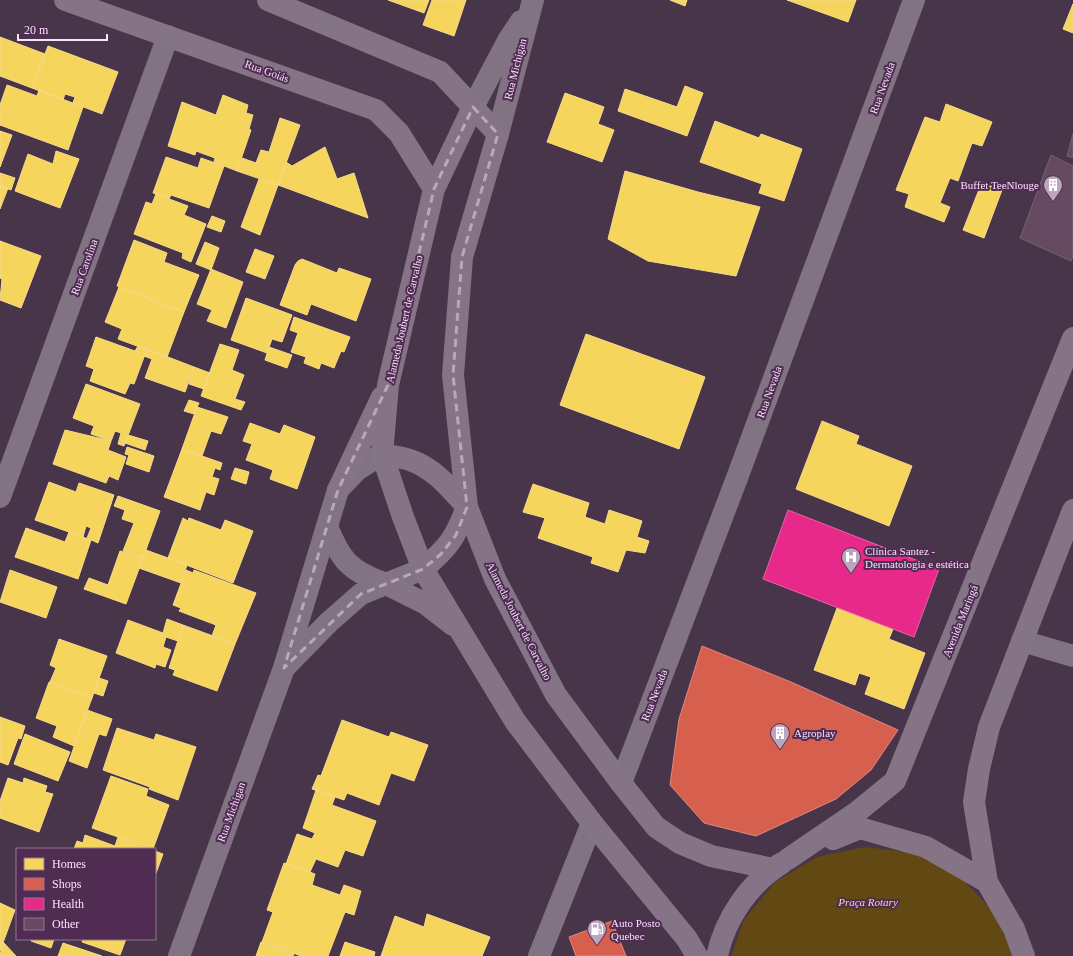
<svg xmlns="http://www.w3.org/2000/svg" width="1073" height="956" font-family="Georgia,serif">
<rect width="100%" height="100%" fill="#48354a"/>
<path fill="#624913" d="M865,847L914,853L958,875L991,909L1012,951L1013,956H731L744,920L775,882L817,857Z"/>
<path fill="#f6d55c" stroke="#f7d98c" d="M388,0H429L424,13Z
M432,0H466L454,36L423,25Z
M670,0H687L685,6Z
M787,0H856L848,22Z
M1073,4V33L1063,29Z
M0,37L45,54L32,88L0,76Z
M48,46L118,72L102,114L73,103L75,97L65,94L63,100L32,88Z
M7,85L37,96L39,90L83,107L68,150L0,125V105Z
M685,86L703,93L687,136L618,111L625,89L677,107Z
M565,93L604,107L598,124L614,130L602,162L547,142Z
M223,95L248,105L246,113L253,115L249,129L251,130L237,171L214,162L215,158L196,151L195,155L168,146L182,102L216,115Z
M946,104L992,122L982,146L972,143L958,181L950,178L940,203L950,207L944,222L905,207L909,194L896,190L925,117L940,122Z
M280,118L300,125L278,185L237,171L242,158L256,163L261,150L269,152Z
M715,121L759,138L761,134L802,149L784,201L759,193L762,184L700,162Z
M0,131L12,135L0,167Z
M325,147L337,179L354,173L368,218L278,185L286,162L292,166Z
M56,151L79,159L60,208L15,191L28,154L53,164Z
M166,157L198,168L201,158L224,166L209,208L171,195L169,199L153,193Z
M625,171L698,192L760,207L736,276L648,261L608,239Z
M0,173L15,178L11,190L0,186Z
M259,179L278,185L260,235L241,227Z
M982,182L1002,190L984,238L963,230Z
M0,185L8,188L0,209Z
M156,194L188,206L184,215L206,224L191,262L182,258L183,253L134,234L146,202L152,204Z
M212,216L225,221L221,232L207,227Z
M134,240L167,253L164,262L199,275L184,312L117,286Z
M0,241L41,256L21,308L0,300L2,279L0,278Z
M205,242L219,248L211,270L196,264Z
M255,249L274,256L265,279L246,272Z
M302,259L337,273L339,268L371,279L356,321L311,304L307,315L280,305L295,265L298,261Z
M211,269L243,282L226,328L207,321L212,310L197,304Z
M119,287L184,312L167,357L118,339L122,329L105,322Z
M246,298L292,315L282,342L272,339L267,353L231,340Z
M294,317L350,337L344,352L341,351L334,368L321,363L319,369L304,363L306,357L291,352L298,333L290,330Z
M586,334L705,377L679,449L560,405Z
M96,337L135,351L138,346L147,349L134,384L130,383L125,394L90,381L94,369L86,366Z
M220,344L239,350L232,370L244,375L235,399L245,402L241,410L201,396Z
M269,347L292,355L287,368L265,360Z
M147,349L194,367L185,392L145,378L152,359L144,356Z
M194,367L210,373L204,389L189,384Z
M86,384L140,404L124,446L118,444L121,433L115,431L111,441L91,434L94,426L73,418Z
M189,400L199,403L194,414L184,411Z
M197,407L228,417L221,434L211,431L202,456L182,449Z
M822,421L859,436L856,444L912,466L889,526L796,489Z
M250,423L280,434L284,425L315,437L297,489L270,479L273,470L246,460L252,444L243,441Z
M65,430L111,441L108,450L126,457L118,480L109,476L106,483L53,464Z
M128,435L148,441L145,450L125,443Z
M127,447L154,456L149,472L126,464L129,455L125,454Z
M182,449L222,463L220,470L215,468L212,477L219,479L214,495L206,492L200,510L164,497Z
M235,468L249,472L246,484L231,479Z
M49,482L76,492L79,483L114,495L98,543L87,538L91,528L86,526L83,537L35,520Z
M533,484L589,503L585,517L605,524L609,510L642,521L637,537L649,541L645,553L626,550L618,572L591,563L593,557L538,538L545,518L523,512Z
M118,496L160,511L143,558L123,551L134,523L122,519L125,510L114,506Z
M183,518L188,521L189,518L221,530L225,520L253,531L233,583L168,558Z
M26,528L65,542L69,532L91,540L78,579L15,557Z
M146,550L187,565L181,583L139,568Z
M120,551L143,558L126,604L84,589L89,578L108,585Z
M10,570L57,587L46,618L0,602Z
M186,570L193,573L194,570L256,593L235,644L212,636L216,625L179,611L181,608L173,605Z
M837,608L893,629L889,639L925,653L904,709L865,694L871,677L859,673L855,685L814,670Z
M167,619L183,625L178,641L166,637L163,647L171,650L165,667L156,664L155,668L116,653L128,620L163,633Z
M183,625L235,644L217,691L173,675L175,670L169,668Z
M59,639L107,656L92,698L50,682L56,668L50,665Z
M99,678L108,681L103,696L94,693Z
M49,682L92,698L74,746L53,737L57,726L36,718Z
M87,710L112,719L106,736L99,734L87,768L69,761Z
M0,717L25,726L21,739L18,738L8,765L0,762Z
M342,720L389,737L391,732L428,745L414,781L391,773L379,805L347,793L344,800L312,789L318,775L321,776Z
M117,728L154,740L156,734L196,747L178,800L149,789L150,787L103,770Z
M25,734L70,752L58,781L14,764Z
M111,776L148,789L146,796L169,805L153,849L92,828Z
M8,778L23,783L24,778L47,786L45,792L53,794L39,832L0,818V801Z
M316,790L335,797L332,805L376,821L363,856L345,850L338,867L316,859L310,872L286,864L297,834L312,839L315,833L303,828Z
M85,835L115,846L118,837L150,849H74L77,841L83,843Z
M155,851L163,854L155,876Z
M284,863L315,874L312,885L340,895L344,885L361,891L354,915L345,912L328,956H301L262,942L273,912L267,910Z
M0,903L15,910L0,951Z
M427,914L490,937L482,956H381L395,916L424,927Z
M32,939H54L51,948L31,941Z
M83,939H126L120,955L82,942Z
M3,942L16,956H0Z
M261,942L294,954L293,956H256Z
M345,942L375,952L374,956H340Z
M63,943L102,956H58Z"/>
<path fill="#d6604d" stroke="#e08781" d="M702,646L791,682L898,730L871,770L836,799L756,836L704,823L670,785L679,719Z
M612,921L626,956H576L569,937Z"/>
<path fill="#e7298a" stroke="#ec61ac" d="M788,510L939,569L914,637L763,579Z"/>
<path fill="#664a62" stroke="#746270" d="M1073,134V158L1067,156Z
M1051,155L1073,166V256L1071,261L1020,238Z"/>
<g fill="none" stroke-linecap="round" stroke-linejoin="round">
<path stroke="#817382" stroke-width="22" d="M473,107L509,39L521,21
M498,134L533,0
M0,497L168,36
M327,526C340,559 349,571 384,583
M1022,641L1073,656
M286,666L329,622L361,594L423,569
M621,783L737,478L914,0
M179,956L284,668L338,490L357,470L382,454
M539,956L592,823"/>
<path stroke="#847486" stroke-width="22" d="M65,0L376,110L399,133L434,189
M268,0L440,72L498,134L462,257L453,375L467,507L495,579L556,695L621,783L656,827L680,843L711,856L773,869
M473,107L434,189L388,385L382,454L403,517L423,569L515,721L592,823L687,939L697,956
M382,454C391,456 401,457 410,460C434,468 451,489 467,507C455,538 449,547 423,569
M338,490L382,397
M384,583L426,604L453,625
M833,839L860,828L926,847L987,882L1014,929L1024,956
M788,859L857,812L895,781L1073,338
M987,882L974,802L979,769L989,727L1073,510
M717,956C725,919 749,883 782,863"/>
</g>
<path fill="none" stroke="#bba6bd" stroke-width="3" stroke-dasharray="8 5" stroke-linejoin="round" d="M473,107L498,134L462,257L453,375L467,507L456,535L441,554L423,569L361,594L284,668L338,490L388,385L434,189Z"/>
<defs>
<g id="building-pin" transform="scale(1)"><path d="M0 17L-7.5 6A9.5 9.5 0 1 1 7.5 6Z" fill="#bba6bd" stroke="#502c53"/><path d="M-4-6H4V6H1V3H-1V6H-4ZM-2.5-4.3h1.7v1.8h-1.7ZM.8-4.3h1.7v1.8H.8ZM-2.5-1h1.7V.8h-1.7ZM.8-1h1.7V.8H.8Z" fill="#fff"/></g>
<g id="hospital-pin" transform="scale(1)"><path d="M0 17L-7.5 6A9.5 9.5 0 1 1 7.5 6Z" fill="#bba6bd" stroke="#502c53"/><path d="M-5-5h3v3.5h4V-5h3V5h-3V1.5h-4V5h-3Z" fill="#fff"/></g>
<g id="fuel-pin" transform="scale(1)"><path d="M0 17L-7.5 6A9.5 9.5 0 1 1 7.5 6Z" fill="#bba6bd" stroke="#502c53"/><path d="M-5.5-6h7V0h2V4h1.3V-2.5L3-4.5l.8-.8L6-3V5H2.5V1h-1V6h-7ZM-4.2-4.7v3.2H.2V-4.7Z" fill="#fff"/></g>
</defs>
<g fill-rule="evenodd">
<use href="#building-pin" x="1053" y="185"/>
<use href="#hospital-pin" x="851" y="557"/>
<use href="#building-pin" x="780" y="733"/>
<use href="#fuel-pin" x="597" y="929"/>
</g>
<g text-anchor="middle" stroke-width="4" stroke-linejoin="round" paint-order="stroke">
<g font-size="11" fill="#f9e3fb" stroke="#502c53">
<text transform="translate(515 69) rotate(-76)" y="4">Rua Michigan</text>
<text transform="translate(267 71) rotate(20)" y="4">Rua Goiás</text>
<text transform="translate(882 88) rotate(-70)" y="4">Rua Nevada</text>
<text transform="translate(84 267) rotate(-70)" y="4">Rua Carolina</text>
<text transform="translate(404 319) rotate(-77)" y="4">Alameda Joubert de Carvalho</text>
<text transform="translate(769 392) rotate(-70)" y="4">Rua Nevada</text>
<text transform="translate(519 621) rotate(63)" y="4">Alameda Joubert de Carvalho</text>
<text transform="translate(960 621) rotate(-68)" y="4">Avenida Maringá</text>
<text transform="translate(654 695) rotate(-69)" y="4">Rua Nevada</text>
<text transform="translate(231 812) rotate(-70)" y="4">Rua Michigan</text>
</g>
<g font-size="11" fill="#f9e3fb" stroke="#502c53" text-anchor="start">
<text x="1039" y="189" text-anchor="end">Buffet TeeNlouge</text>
<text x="865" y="555">Clínica Santez -<tspan x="865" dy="13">Dermatologia e estética</tspan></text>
<text x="794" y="737">Agroplay</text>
<text x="611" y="927">Auto Posto<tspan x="611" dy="13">Quebec</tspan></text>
</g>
<g font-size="11" font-style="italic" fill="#f8dda8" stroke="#502c53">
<text x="868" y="906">Praça Rotary</text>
</g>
</g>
<rect x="16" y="848" width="140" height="92" fill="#502c53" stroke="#947596"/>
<rect x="24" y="858" width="20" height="12" fill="#f6d55c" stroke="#947596"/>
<text x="52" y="868" font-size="12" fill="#f9e3fb">Homes</text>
<rect x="24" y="878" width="20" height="12" fill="#d6604d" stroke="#947596"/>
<text x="52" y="888" font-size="12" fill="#f9e3fb">Shops</text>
<rect x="24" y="898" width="20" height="12" fill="#e7298a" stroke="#947596"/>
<text x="52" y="908" font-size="12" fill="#f9e3fb">Health</text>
<rect x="24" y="918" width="20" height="12" fill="#664a62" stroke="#947596"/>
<text x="52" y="928" font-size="12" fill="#f9e3fb">Other</text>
<path d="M18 34v6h89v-6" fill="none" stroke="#f9e3fb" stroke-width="2"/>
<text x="24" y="34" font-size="12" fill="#f9e3fb" stroke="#502c53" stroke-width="3" paint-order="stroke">20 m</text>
</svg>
